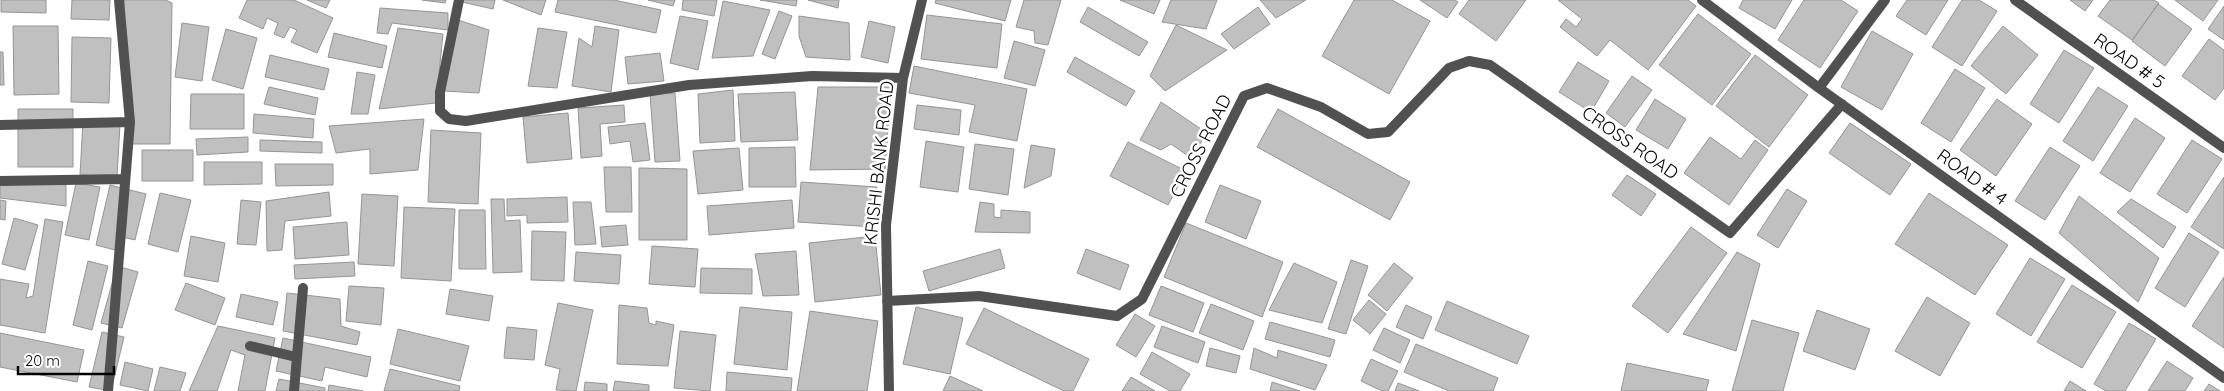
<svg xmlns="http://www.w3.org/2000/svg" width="2224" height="391" font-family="Quicksand,sans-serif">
<rect width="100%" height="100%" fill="#fff"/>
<path fill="#c0c0c0" stroke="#959595" d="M1,0H46V13L1,12Z
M72,0H110L109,20L71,19Z
M124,0H166L172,3L170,144H129Z
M247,0H294L333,18L317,53L291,42L297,30L290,27L284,38L274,34L278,23L267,18L263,29L239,18Z
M307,0H330L326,8Z
M422,0H446L445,3Z
M462,0H495L493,9L462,2Z
M503,0H546L541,15Z
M558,0H614L661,10L656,33L555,12Z
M648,0H675L673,6Z
M683,0H717L714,16L682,10Z
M760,0H797L796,6Z
M808,0H839L838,8Z
M936,0H1011L1005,21L935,3Z
M1024,0H1061L1048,45L1035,43L1034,31L1016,27Z
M1120,0H1160L1154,14Z
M1171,0H1217L1206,29L1162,22Z
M1260,0H1306L1276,18Z
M1354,0H1392L1430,21L1389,94L1322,56Z
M1420,0H1455L1458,2L1447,18Z
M1469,0H1526L1496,41L1459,14Z
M1558,0H1688L1696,6L1648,70L1610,40L1597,56L1560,27L1566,19L1576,27L1582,19Z
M1743,0H1792L1775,29L1739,8Z
M1804,0H1841L1858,11L1820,68L1778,40Z
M1907,0H1948L1926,35L1896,16Z
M1962,0H1979L1997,11L1962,66L1932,47Z
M2070,0H2093L2085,11Z
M2110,0H2154L2159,3L2132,40L2098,16Z
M2175,0H2218L2203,21Z
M723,1L770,10L753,56L712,58Z
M2158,4L2192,29L2165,66L2132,41Z
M2224,6V40L2208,29Z
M1088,7L1148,42L1139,56L1080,22Z
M1258,7L1270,24L1234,49L1221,34Z
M380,8L448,13V30L392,23L388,34L377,33Z
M779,11L792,16L775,59L762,54Z
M1698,14L1751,54L1712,105L1659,65Z
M927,15L1002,24L997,68L921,59Z
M680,16L708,21L698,70L670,63Z
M799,16L849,23L850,60L806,57L799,36Z
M458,20L489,30L479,93L444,91Z
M869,21L895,27L888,63L861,57Z
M182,23L209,27L202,81L175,77Z
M1176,25L1227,50L1165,91L1150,76Z
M13,26H58L59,94L14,95Z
M595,26L619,30L611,92L572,86L579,38L592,47Z
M2003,26L2038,55L2006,94L1971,66Z
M398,28L443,34L436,103L379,109Z
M538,28L567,32L557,88L528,86Z
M226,29L257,38L243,89L212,80Z
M1872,31L1913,54L1882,110L1841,87Z
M334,33L387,46L382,68L328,57Z
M72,37L111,38L109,103L71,102Z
M2209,39L2224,50V88L2215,100L2182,76Z
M1014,41L1045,50L1035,86L1004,78Z
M2064,50L2094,68L2059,123L2030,104Z
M0,52H3L4,85H0Z
M660,53L664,81L628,84L625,57Z
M270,55L329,69L324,90L265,77Z
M1755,55L1808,95L1769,147L1716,106Z
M1075,57L1135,91L1126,106L1067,72Z
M1578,62L1609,81L1591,112L1559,92Z
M914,66L1027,89L1017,141L969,132L975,105L909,93Z
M1955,69L1985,88L1951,142L1921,123Z
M357,72L375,75L368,114H351Z
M1632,76L1652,90L1625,127L1606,113Z
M269,87L318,98L315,115L264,104Z
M818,87H891L885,169L810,170Z
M2098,87L2128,106L2093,161L2063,141Z
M733,90L735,141L700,143L698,94Z
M795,92L798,140L741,142L738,94Z
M675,93L680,161L655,162L650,94Z
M191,94H244V129H190Z
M1655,99L1686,119L1668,149L1636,130Z
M1997,99L2032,124L1996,176L1960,150Z
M1161,102L1207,133L1191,158L1171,144L1161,150L1140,140Z
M624,105L625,122L600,124L602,156L581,158L578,108Z
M917,105L961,110L959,135L914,129Z
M18,109H73V167H18Z
M1278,109L1410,182L1390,220L1257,147Z
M568,113L572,159L527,163L523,117Z
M254,114L314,119L313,138L253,133Z
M2135,118L2165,138L2130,192L2100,173Z
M424,119L418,170L370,174V149L336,153L329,126Z
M83,121L120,124L117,177L80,175Z
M645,123L650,160L633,162L630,141L610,144L608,127Z
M1850,123L1911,164L1890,195L1829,153Z
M431,130L481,133L478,204L428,202Z
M248,137V152L197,155L196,139Z
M1710,137L1741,159L1755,140L1768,150L1729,205L1684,173Z
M260,140L322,142V153L260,151Z
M2192,140L2222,159L2187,213L2157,194Z
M926,141L964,147L958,192L920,187Z
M1128,142L1186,171L1168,205L1110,176Z
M975,144L1014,149L1008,195L969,189Z
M1031,145L1055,149L1051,176L1024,188Z
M795,147L796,187H749V148Z
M2050,147L2080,166L2045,220L2015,201Z
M739,148L743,190L698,194L693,151Z
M142,150H193V181H142Z
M204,162H262V184L204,185Z
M275,164H333V185L276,186Z
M604,167H631L632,212H606Z
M639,168L687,169V240H639Z
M1627,175L1656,194L1641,216L1612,195Z
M2224,177V249L2191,227Z
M0,178L66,185V206L0,198Z
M801,182L877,187L874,227L798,222Z
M76,183L100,187L89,240L65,235Z
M110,185L146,194L135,240L122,237L115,250L96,245Z
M1220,185L1261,201L1246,239L1205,222Z
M1787,189L1807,201L1778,248L1757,235Z
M329,192L331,216L285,221L282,250L267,251L266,201Z
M160,193L191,200L178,252L148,244Z
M1929,193L2008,245L1975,295L1895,244Z
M362,194L398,196L394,266L358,264Z
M2079,196L2159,258L2138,302L2059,233Z
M567,197L568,222L527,223V215L507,216V199Z
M491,199H504L505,221L520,220L522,272L493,273Z
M2131,199L2176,227L2163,248L2117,212Z
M0,200L6,201L5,220L0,219Z
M241,200L261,202L256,245L237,244Z
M792,200L794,228L709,235L707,206Z
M573,202H591L596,244L575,245Z
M980,202L994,204V217L1001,218V210L1030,212V233L975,232Z
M404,207L455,209L451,281L401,278Z
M459,210H485L486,269H459Z
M14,218L38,225L25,270L2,264Z
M45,219L63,222L45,333L0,325V279L29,284L26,298L33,296Z
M347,222L349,255L295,259L293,227Z
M1186,223L1283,262L1262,317L1164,277Z
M626,225L628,245L602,247L600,227Z
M1691,227L1727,253L1668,333L1632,306Z
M532,231L566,232L564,281L531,280Z
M2189,233L2219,252L2185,307L2155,288Z
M191,236L225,243L218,282L184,276Z
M875,236L881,295L815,302L809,243Z
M652,246L698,249L695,287L649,284Z
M1000,249L1005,268L929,291L923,271Z
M1086,249L1129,265L1120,290L1077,273Z
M796,251L799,295L763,296L755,254Z
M576,252L621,255L619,284L574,281Z
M1737,252L1760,264L1736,351L1683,334Z
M2030,258L2065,279L2031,336L1996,314Z
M1351,260L1368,266L1346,334L1328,329Z
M88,261L108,266L92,330L73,325Z
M354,262L355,276L295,279L294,265Z
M1294,263L1337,282L1322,323L1269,310Z
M1394,263L1413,278L1387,311L1368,295Z
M117,266L138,272L122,328L101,323Z
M701,268L752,269V294L700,293Z
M2224,277V348L2192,326Z
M186,283L225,298L215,325L175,310Z
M2072,285L2116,312L2082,368L2037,342Z
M349,286L384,288L381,325L346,321Z
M1161,286L1204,303L1193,332L1149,315Z
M450,289L493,296L489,321L446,314Z
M287,293L340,299L341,326L360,332L357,345L283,331Z
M241,294L278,302L273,325L236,317Z
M1927,297L1970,323L1940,376L1895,351Z
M1369,300L1386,314L1370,334L1353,320Z
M1447,301L1529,336L1517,364L1435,330Z
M558,303L593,310L576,391L556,390L560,369L545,365Z
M1211,304L1254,321L1243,350L1199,333Z
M619,305L647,308L649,323L656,325V321L674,325L668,366L617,364Z
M1406,305L1432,317L1423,339L1396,327Z
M740,307L792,312L787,370L734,364Z
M916,307L963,318L950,374L903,364Z
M984,308L1089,359L1073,391H1064L966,344Z
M1817,310L1870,329L1855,370L1803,351Z
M810,311L878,321L867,391H797Z
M1135,314L1155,326L1136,357L1116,345Z
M1752,320L1799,333L1783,391H1732Z
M1270,322L1335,340L1330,357L1265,339Z
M2129,323L2156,339L2125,391H2106L2094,384Z
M218,326L275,338L265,391H238L245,355L231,350L217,391H189Z
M1162,326L1205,342L1198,363L1154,347Z
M507,327L537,330L534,360L504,358Z
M1384,328L1410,340L1400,363L1373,350Z
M398,329L469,346L460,381L390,364Z
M680,331L716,335L710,391L674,388Z
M102,332L124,337L111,391L89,387Z
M0,333L84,350L77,382L0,367Z
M283,338L371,357L367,377L325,367L322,381L276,371Z
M1416,344L1498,378L1493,391H1449L1404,372Z
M1210,348L1240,356L1236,373L1206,366Z
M1254,348L1277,358L1278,350L1327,365L1315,390L1250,369Z
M1152,352L1190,374L1180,391H1170L1140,374Z
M1371,359L1398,371L1388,391H1382L1361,381Z
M2167,361L2193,378L2185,391H2148Z
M125,362L153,369L148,391L120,385Z
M1627,363L1709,380L1706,391H1621Z
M160,367L186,373L180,391H154Z
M390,369L460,386L459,391H384Z
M727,372L792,378L791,391H726Z
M950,376L983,391H943Z
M1131,377L1155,391H1122Z
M279,379L325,388V391H276Z
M615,381L649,385V391H613Z
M2070,381L2086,391H2064Z
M585,382L607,384V391H584Z
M1272,382L1300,391H1270Z
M1398,383L1419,391H1395Z
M2209,384L2220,391H2204Z
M329,385L363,391H328Z"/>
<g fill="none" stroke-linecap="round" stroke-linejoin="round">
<path stroke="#515151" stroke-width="10" d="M459,0L440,92V111L449,119L466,121L689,85L812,76L903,78
M1702,0L1819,88L2224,378
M2015,0L2224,148
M1819,88L1885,0
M0,125L130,122
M0,181L125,179
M887,301L979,296L1117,316L1142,299L1244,96L1267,88L1321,107L1368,134L1388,132L1449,68L1469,61L1490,65L1730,233L1842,104
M250,346L296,357
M108,391L130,122L119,0
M294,391L303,288
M889,391L886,225L903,78L922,0"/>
</g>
<g text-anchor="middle" stroke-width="5" stroke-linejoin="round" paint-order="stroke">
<g font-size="18" fill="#000" stroke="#fff">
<text transform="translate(2129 61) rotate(35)" y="6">ROAD # 5</text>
<text transform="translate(1630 143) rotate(35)" y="6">CROSS ROAD</text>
<text transform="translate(1201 146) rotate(-63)" y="6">CROSS ROAD</text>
<text transform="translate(879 163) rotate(-84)" y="6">KRISHI BANK ROAD</text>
<text transform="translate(1972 177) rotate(36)" y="6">ROAD # 4</text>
</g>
</g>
<path d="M18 366v8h96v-8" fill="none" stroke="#000000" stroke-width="2.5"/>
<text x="25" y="366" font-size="15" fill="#000000" stroke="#ffffff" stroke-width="4" paint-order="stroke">20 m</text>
</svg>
